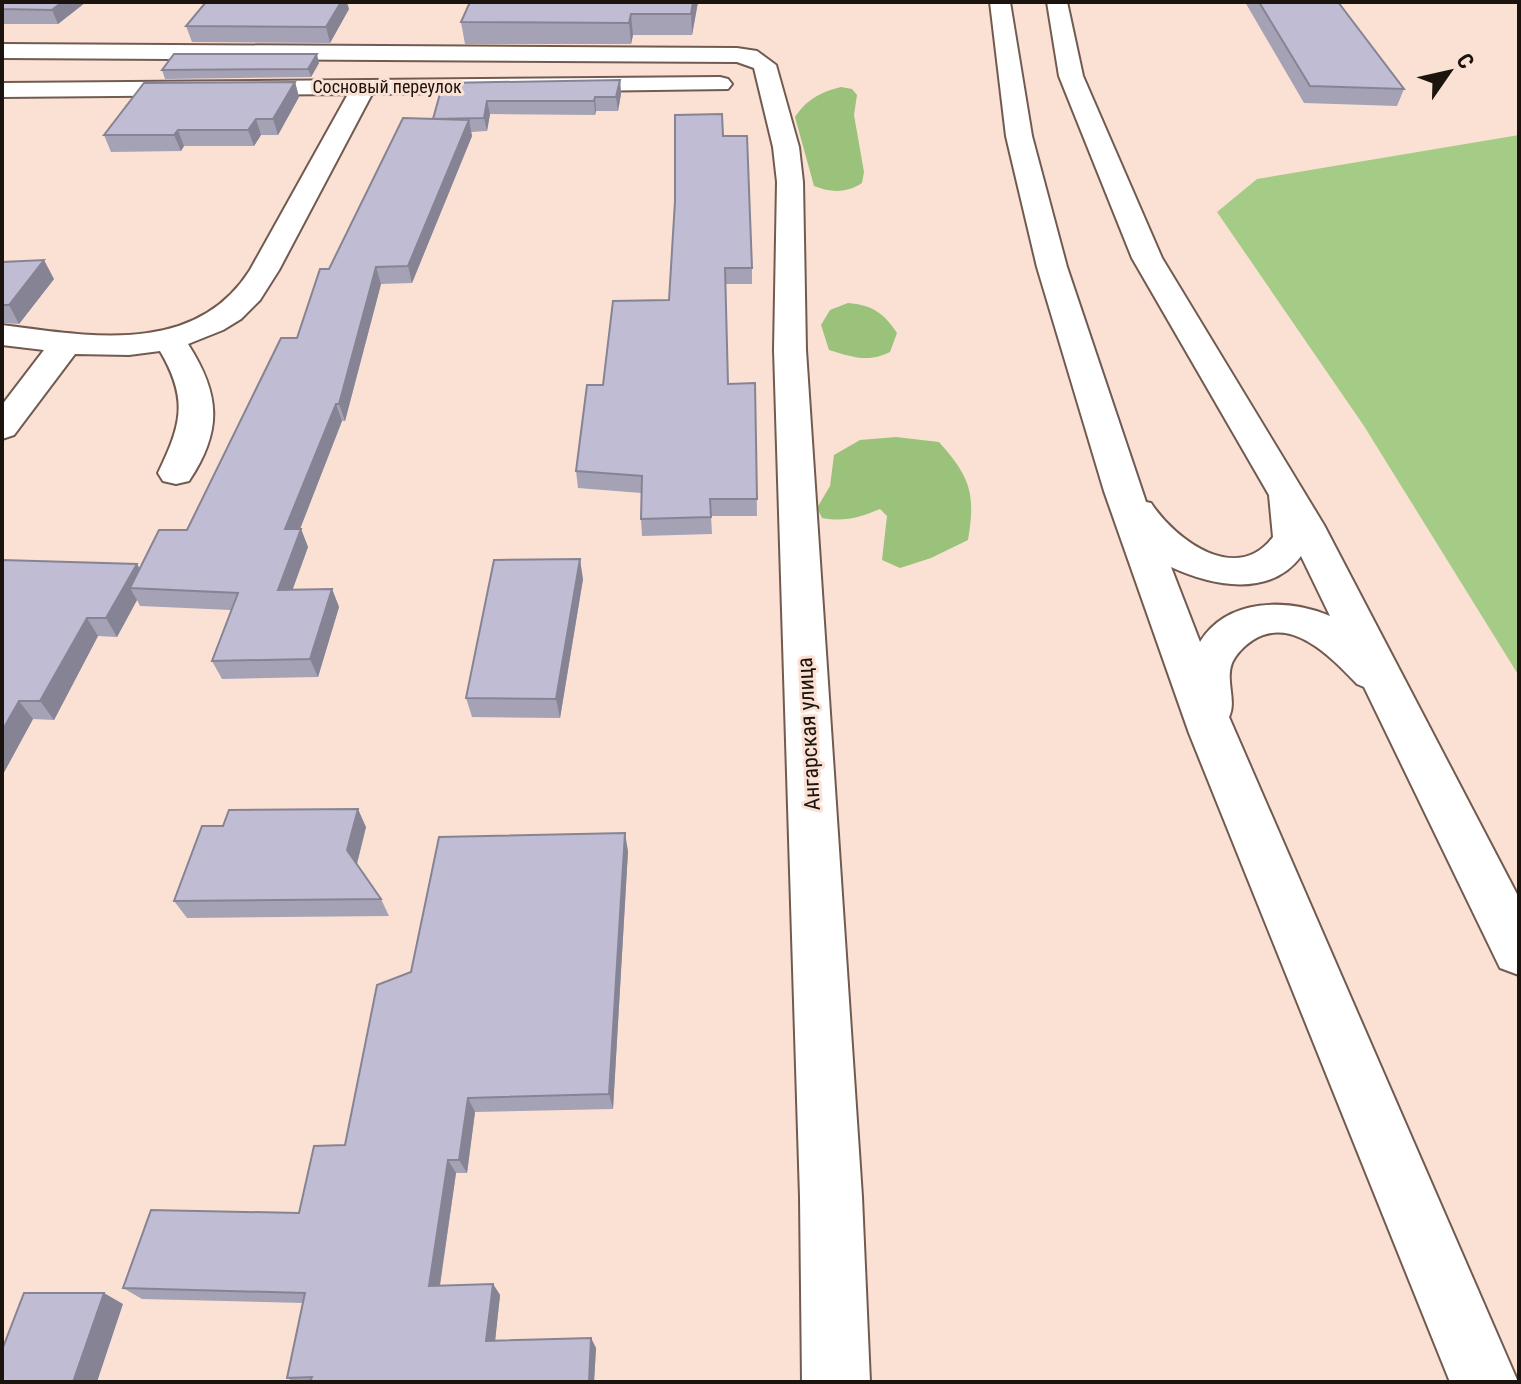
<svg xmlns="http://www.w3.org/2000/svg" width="1521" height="1384" font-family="'Roboto Condensed',sans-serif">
<rect width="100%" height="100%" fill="#fbe1d4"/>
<path fill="#a5cc86" d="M1519,135V676L1364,426L1217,212L1257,179Z"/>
<path fill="#9ac27a" d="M841,87L852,89L857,95L854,115L864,172L862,183C847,193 831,193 814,186L795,117C807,99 821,92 841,87Z
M848,303C872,305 884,313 897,333L890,352C868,363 852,357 829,350L821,325L830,310Z
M896,437L939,442C970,477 976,493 968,540L931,558L900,568L882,560L887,516L880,509C858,518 845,522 822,518L817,508L830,486L834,455L860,440Z"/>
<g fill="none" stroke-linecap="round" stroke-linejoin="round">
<g stroke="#715b50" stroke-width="4">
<path id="minor" d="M2,44L737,48L757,51L776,65L799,147L803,182L806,350L862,1197L870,1382H802L800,1197L774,350L777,182L773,147L754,68L737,62L2,58Z
M720,77L728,79L732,84L728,89L372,94L279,270L260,300L241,319L223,330L188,344C220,394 223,430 189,481L176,484L163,481L158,473C181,425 189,400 160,351L129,355L75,354L14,435L2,439V405L44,350L2,345V325C88,336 195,357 250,270L348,94L2,97V83Z"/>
</g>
<g stroke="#715b50" stroke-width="4">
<path id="major" d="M990,2H1010L1032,136L1067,267L1146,502L1151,503C1176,541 1237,585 1273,537L1269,495L1132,258L1059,76L1047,2H1067L1083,76L1162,258L1324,525L1519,898V975L1500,968L1364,687L1357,684C1332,658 1292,615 1253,640C1244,646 1236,654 1232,663C1225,681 1237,701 1229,717L1518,1382H1450L1189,733L1104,491L1037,267L1006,136ZM1301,556L1330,616C1288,598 1227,598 1200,642L1171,567C1212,586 1270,598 1301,556Z"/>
</g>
<use href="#minor" fill="#fff" fill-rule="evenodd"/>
<use href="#major" fill="#fff" fill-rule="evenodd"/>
</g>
<path fill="#a5a2b5" d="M2,2H86L58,24H2Z
M470,2H698L692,35H633L631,44H465L461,22Z
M1245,2H1338L1404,89L1397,106L1304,103Z
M349,9L330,43L192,42L186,26Z
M319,63L311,77L165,79L162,70Z
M620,80L621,94L618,111H596L595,115L490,114L487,131L471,132L472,136L412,283L381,284L345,421H342L300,529H301L308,547L292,590L332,589L339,607L318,677L222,679L212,661L231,610L140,606L137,600L117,637L98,636L54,720L33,719L2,776V560L137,564L140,569L187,530L297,338L329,269L433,119L443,83Z
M295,82L299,97L278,135H261L254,146H184L181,151L111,152L104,135Z
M723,136L752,268V284H725L728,384L755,383L757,516H711L712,534L642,536L641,519V493L578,488L576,471L603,385L669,300L675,201Z
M2,262L54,279L19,324L2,323Z
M583,579L560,718L472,717L466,698Z
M366,827L357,864L381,899L389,916L187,918L174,901Z
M628,851L613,1109L475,1112L467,1173H456L440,1286L493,1284L500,1295L495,1341L591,1338L596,1348L594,1382H294L287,1378L303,1303L142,1299L123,1288L299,1213L345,1145L411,972Z"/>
<path fill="#868494" d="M62,2H86L58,24L52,10Z
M341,2H347L349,9L330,43L326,27Z
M693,2H698L692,35L691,14Z
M631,14L633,35L631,44L629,23Z
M317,54L319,63L311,77L308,69Z
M620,80L621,94L618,111L616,97Z
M295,82L299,97L278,135L273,119Z
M595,97L596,111L595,115L594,101Z
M487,101L490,114L487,131L484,118Z
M256,119L261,135L254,146L248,130Z
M469,120L472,136L412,283L408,266Z
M178,130L184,146L181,151L174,135Z
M44,260L54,279L19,324L9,305Z
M376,267L381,284L345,421L339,404Z
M336,404L342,421L293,547L285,529Z
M301,529L308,547L286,608L278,590Z
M580,559L583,579L560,718L556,699Z
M137,564L147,582L130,588L137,600L117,637L106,618Z
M332,589L339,607L318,677L310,659Z
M87,618L98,636L54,720L40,701Z
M19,701L33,719L2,776V731Z
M358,809L366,827L356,867L347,850Z
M625,833L628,851L613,1109L609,1094Z
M468,1098L475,1112L467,1173L459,1160Z
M448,1160L456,1173L438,1297L429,1286Z
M493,1284L500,1295L494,1351L486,1341Z
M104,1293L123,1304L97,1382H73Z
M591,1338L596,1348L594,1382H589Z"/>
<path fill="#c0bcd3" stroke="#868494" stroke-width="2" d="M2,2H62L52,10L2,9Z
M206,2H341L326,27L186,26Z
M470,2H693L691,14H631L629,23L461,22Z
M1259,2H1338L1404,89L1310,86Z
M174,54H317L308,69L162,70Z
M620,80L616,97H595L594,101H487L484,118L433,119L443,83Z
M295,82L273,119H256L248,130H178L174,135H104L144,83Z
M722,114L723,136H747L752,268H725L728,384L755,383L757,499H710L711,517L641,519L642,476L576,471L587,385H603L613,301L669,300L675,201V115Z
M403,118L469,120L408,266L376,267L339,404H336L285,529H301L278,590L332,589L310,659L212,661L238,593L130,588L159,530H187L281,338H297L320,269H329Z
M44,260L9,305H2V262Z
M580,559L556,699L466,698L494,560Z
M2,560L137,564L106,618H87L40,701H19L2,731Z
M358,809L347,850L381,899L174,901L202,826H223L229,810Z
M625,833L609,1094L468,1098L459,1160H448L429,1286L493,1284L486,1341L591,1338L589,1382H310L312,1377L287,1378L305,1293L123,1288L151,1210L299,1213L314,1146L345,1145L377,985L411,972L439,837Z
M24,1293H104L73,1382H2V1350Z"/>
<g text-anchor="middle" stroke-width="6" stroke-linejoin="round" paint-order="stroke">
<g font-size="18" fill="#1b130e" stroke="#fbe1d4">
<text x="387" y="93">Сосновый переулок</text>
</g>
<g font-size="22" fill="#1b130e" stroke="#fbe1d4">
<text transform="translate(808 734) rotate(-93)" y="8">Ангарская улица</text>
</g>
</g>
<rect width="1521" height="1384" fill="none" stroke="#1b130e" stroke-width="8"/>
<g transform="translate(1449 72) rotate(56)" stroke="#fbe1d4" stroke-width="6" paint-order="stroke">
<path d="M0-6L14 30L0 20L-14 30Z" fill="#1b130e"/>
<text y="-12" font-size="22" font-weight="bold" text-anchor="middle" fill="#1b130e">С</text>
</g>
</svg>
